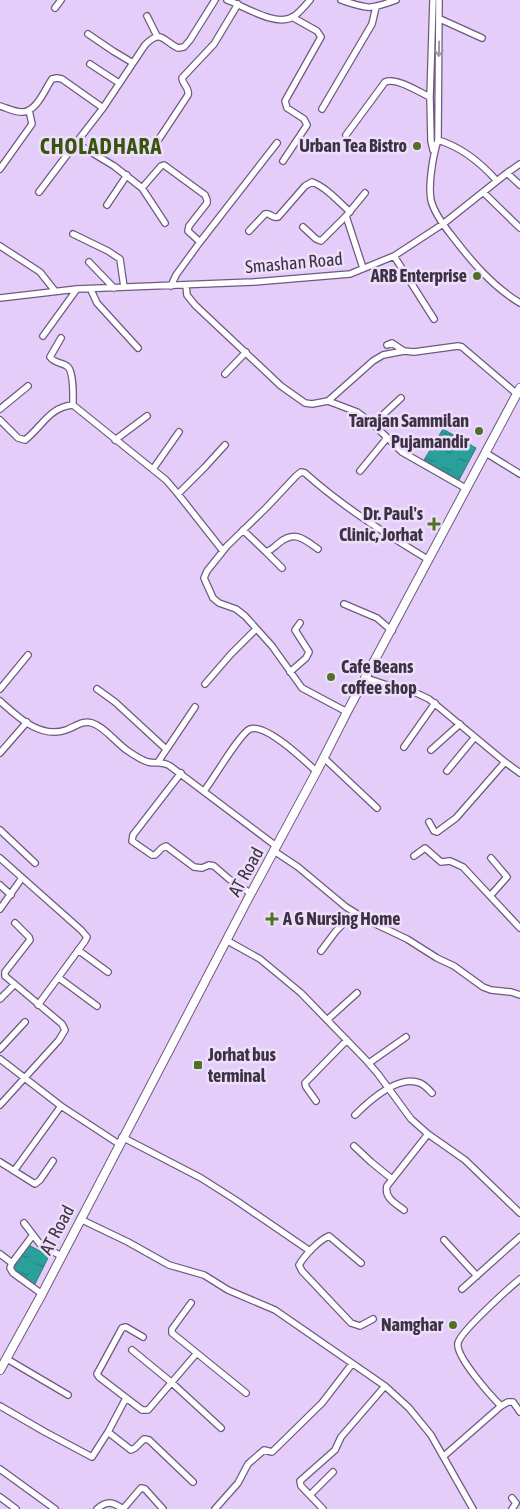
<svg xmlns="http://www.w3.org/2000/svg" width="520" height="1509" font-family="'Asap Condensed',sans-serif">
<defs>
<pattern id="water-ripples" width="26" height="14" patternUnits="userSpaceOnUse" patternTransform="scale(1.25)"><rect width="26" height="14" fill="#29a09a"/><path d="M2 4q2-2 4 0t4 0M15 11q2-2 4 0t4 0" fill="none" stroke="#24837f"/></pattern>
</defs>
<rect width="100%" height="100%" fill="#e5cdfa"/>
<path fill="url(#water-ripples)" stroke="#2f7f80" d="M443,429L476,448L459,480L424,460Z
M27,1244L49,1256L35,1284L12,1271Z"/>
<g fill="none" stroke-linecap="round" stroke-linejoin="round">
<g stroke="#6e5980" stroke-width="8">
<path id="minor" d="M227,0C244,6 275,27 293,17C299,13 305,6 310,0
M341,0C368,9 369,10 396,0
M433,0L430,97L431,141L433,150
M439,0L438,140C433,155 428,185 431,200C434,213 444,226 452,236C472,262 492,286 520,303
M55,8L61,0
M147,16L157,36
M440,19L482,38
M88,34L113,51L133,63
M90,64L119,83
M0,106C7,108 16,113 23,112C37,111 45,89 52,79L57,78L62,79L103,108
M322,109L372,24L376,7
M346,135L385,82C396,77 419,92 430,97
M438,140C461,147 481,163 497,181
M157,142L188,95C190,88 182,84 182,78L214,44L238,4
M76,143L114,166L142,188L165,223
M283,161L307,125L304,119L287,108L285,101L321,37L317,31L292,17
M0,169L32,124L29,110
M507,173L520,185
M142,188L161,166L164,165L205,195L207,200V203L189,226L188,231L200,242
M39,192L76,143L103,108L145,45C161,29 162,40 178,48L184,47L190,40L215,0
M483,192L520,228
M107,205L127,175
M346,216L363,268
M303,227L316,239L321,241L346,216L365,193
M249,231L265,214C270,212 272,219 278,217L305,186L312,182C326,187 339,202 350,212
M73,234L108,251L120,259L124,287
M0,246L40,272L55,291
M394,256L434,319
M89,262L114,288
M186,285L187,295L195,305L281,386L305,403L312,404L328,401L357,412L373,424L402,452L467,489
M171,286L176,275L200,242L277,143
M91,290L97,303L138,348
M0,298L77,289L253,282L350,274L394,256L443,224L507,173L520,164
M43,336L77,289
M61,338L50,357C55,364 63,362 68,367C74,373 73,397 73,405
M387,345L392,343L404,351L414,352L458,346L462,347L517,394
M225,374L246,352
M328,401L373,361L383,355L404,351
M0,409L28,386
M0,420L18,438L25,440C42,427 49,407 73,405L166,480L178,494L223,551
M373,424L401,398
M115,440L147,416
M486,453L520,474
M153,469L179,432
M360,471L387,438
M178,494L205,467L225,445
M243,530L266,552C272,550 274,547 279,543C295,530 304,539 318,549
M266,552L282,568
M344,604L377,618L392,631
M290,672L306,658L309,652L295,630L300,623
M366,678L393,687L412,691L429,699L505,762L520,773
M205,684L231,654L256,629
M0,689L28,655
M97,689L115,702L166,749
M0,701C18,717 40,739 66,730C75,727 82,720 92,723C105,727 117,744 128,751C134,755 141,760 148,762C156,764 162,761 170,766L276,846
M347,712L302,688L272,646L245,616L236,609L219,603L213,598L204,578L207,571L227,546L266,508L296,476L301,472L305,473C343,507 386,534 429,560
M404,747L435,703
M431,750L460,724
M0,753L27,722
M324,758L377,808
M158,762L195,707
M447,771L475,737
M181,773L133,835L132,841L152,855H155L162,848L166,846L194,867L202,868L209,865L214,866L229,879L250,893
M204,791C213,780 240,733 250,729C266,723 305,761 317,772
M429,822L434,831L437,832L456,818L505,762
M0,830L35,863
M274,851L298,867L346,907L367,920L407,939L437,958L454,966L483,987L491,990L511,992L520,995
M414,856L425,848L441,862L450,861L463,867L520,928
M0,858L81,930L87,937L85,941L38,1005
M0,885L11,895
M490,896L507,877L491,858
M0,909L22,878
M226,940L260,959L301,993L365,1059L378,1074L411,1119L428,1134L465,1160L520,1213
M78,950L108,972
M321,951L336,931L354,913
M59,978L97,1006
M0,999L14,985
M327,1020L357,993
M0,1049L25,1022
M0,1059L61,1106L119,1144
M369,1063L406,1037
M316,1101L306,1087L305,1083L347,1040
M0,1105L59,1040L65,1030L62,1024L5,976V972L30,940L29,937L15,923
M355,1115C369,1101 398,1074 420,1083C425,1085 428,1089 432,1093
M122,1137L201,1178L234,1199L310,1251
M354,1146L371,1162L392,1179
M0,1162L35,1184L40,1180L53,1161
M14,1171L61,1106
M404,1210C396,1204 384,1198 387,1186L428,1134
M80,1219L128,1242L169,1265L204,1275L228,1290L275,1310L385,1386L409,1408L431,1435L473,1509
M24,1223L40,1244L61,1256
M444,1240L477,1276
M0,1254L12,1263L10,1268L13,1273L42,1294
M12,1263L33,1235
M361,1263L329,1236C319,1240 305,1255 299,1265L302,1271L351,1323L360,1326L373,1319
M462,1289L520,1237
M191,1303L172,1329V1333L246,1393
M143,1337L126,1327L122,1328L97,1374L99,1377L142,1410H148L196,1354
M132,1350L171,1382L221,1428
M7,1359L68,1395
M0,1406L45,1432L92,1457L108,1432L126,1398
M501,1406C491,1396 455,1356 458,1343C460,1332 509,1288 520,1279
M108,1432L131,1450L135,1448L144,1439L149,1440L193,1482
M444,1456L501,1406L508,1402H513L520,1412
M0,1469L55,1509
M310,1495L333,1472
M0,1497L16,1509
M512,1498L516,1503L512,1509
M97,1509C107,1500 113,1502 123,1509L141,1488L145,1489L163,1509
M215,1509L238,1483L248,1464L264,1450L272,1452L322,1403L352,1364
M323,1509L301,1486L300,1481L335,1450L341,1437L385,1386"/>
</g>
<g stroke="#6e5980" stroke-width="10">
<path id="highway" d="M0,1370L42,1294L249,897L318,769L347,712L520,388"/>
</g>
<use href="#minor" stroke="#fff" stroke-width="5.5"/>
<use href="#highway" stroke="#fff" stroke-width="8"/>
</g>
<defs><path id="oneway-shaft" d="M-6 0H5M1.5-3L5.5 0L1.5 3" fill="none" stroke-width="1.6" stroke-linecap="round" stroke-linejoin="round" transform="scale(1.25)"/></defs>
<use stroke="#9e98a2" href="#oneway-shaft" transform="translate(439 49) rotate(91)"/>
<g fill="#517026" stroke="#eddffa" stroke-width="2">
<circle cx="417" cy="146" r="5"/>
<circle cx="477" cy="276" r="5"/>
<circle cx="479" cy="431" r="5"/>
<path d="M431.5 516.5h5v5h5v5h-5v5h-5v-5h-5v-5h5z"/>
<circle cx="331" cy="677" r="5"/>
<path d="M269.5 911.5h5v5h5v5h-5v5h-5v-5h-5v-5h5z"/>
<rect x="193" y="1060" width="10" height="10" rx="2.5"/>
<circle cx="453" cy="1325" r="5"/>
</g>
<g text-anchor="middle" stroke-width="5" stroke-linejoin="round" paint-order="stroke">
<g font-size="18" font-weight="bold" fill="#3c3244" stroke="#eddffa" text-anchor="end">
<text x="407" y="152">Urban Tea Bistro</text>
<text x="467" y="282">ARB Enterprise</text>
<text x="469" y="427">Tarajan Sammilan<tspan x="469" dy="21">Pujamandir</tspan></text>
<text x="423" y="520">Dr. Paul's<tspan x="423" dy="21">Clinic, Jorhat</tspan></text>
<text x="341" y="673" text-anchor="start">Cafe Beans<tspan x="341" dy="21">coffee shop</tspan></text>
<text x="283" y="925" text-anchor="start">A G Nursing Home</text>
<text x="208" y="1061" text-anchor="start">Jorhat bus<tspan x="208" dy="21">terminal</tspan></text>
<text x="443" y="1331">Namghar</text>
</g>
<g font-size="18" fill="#3c3244" stroke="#eddffa">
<text transform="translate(294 263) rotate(-5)" y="6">Smashan Road</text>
<text transform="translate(246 872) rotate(-61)" y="6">AT Road</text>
<text transform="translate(57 1230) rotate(-62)" y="6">AT Road</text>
</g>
<g font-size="22" font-weight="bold" letter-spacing="1" fill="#39540e" stroke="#eddffa">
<text x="101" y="154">CHOLADHARA</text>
</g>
</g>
</svg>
